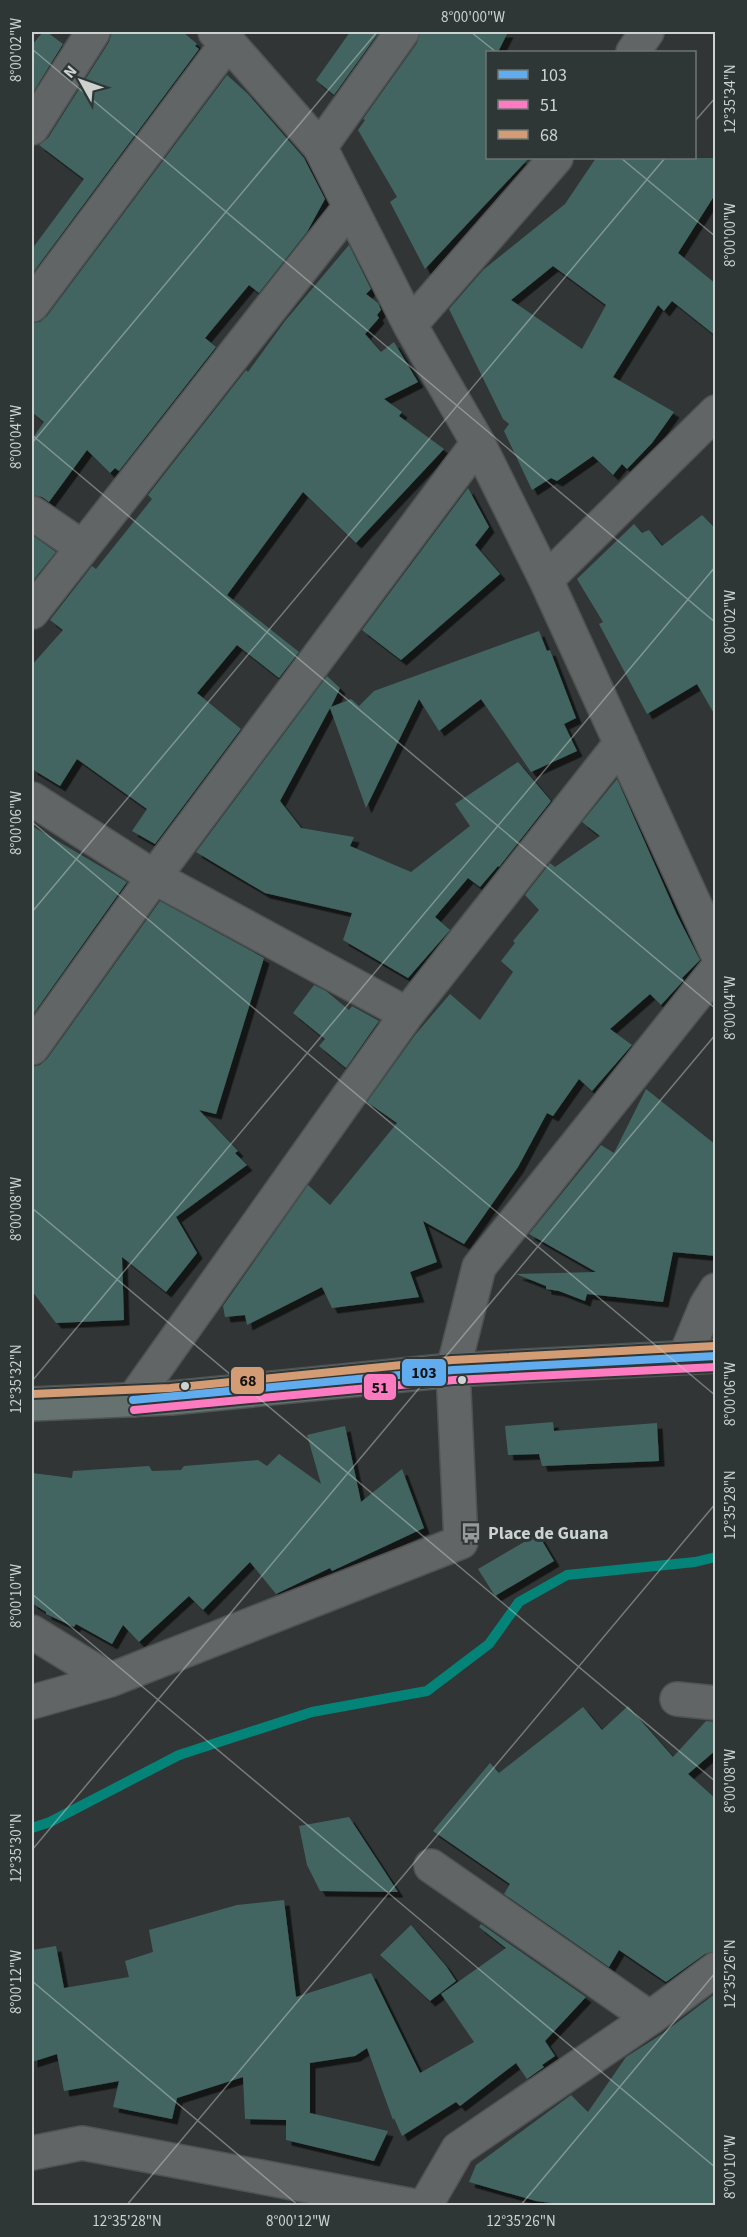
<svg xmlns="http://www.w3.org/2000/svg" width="747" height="2237" font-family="'Source Sans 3',sans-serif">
<defs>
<filter id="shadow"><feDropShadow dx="5.5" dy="5.5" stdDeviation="0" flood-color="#0009"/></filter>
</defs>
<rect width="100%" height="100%" fill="#313535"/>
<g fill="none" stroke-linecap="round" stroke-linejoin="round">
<path stroke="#048378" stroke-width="10" d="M32,1828L50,1822L179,1755L312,1712L427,1691L489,1644L519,1602L567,1575L695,1562L716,1557"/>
</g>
<path fill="#426562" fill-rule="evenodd" filter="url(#shadow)" d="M43,32H47L63,44L32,94V45Z
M112,32H183L197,44L195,46L199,49L32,274V249L84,179L39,145L48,138L109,42Z
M350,32H379L334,95L316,80Z
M420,32H508L498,52H488V158H529L425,269L390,202L397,197L358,130L365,120L363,119L417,43Z
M227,75L248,94L304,158L325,199L307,232L259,293L249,285L205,338L216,347L119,471L115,468L110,473L87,450L49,502L42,497L32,495V439L44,422L32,412V323L40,322L47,316Z
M596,158H716V193L678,253L716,284V336L672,301L664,311L658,305L613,377L674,412L652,443L627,469L622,464L613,475L593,456L557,481L551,478L532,490L504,431L509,424L503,419L449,309L483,270L565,204ZM553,266L606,305L582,349L511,300Z
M349,245L371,289L366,294L378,303L381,310L377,315L379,318L365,334L381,352L394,342L418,382L384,399L402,412L399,416L444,449L356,543L303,492L227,595L299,652L279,678L237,645L197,693L241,729L155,844L132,831L147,809L77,759L60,786L32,769V665L63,630L50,620L92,566L96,569L152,499L148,495L246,370L248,372L285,321Z
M468,488L489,527L475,545L500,574L401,660L362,630Z
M702,515L716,529V717L697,684L647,714L599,624L603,622L577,579L634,524L642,533L649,530L662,546Z
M32,535L56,552L32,582Z
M539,631L547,651L550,650L576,718L564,724L577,751L531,772L481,699L439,731L419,699L366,808L330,708L280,801L301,828L354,837L350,846L411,872L470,826L455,804L518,762L551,801L499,867L498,866L480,887L468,878L435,917L450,930L408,978L343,940L352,913L265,893L196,852L327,676L340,688L331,707L351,699L359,706L374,691Z
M617,779L677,915L700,960L682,978L684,980L661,1005L650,994L610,1029L632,1045L592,1091L579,1079L553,1116L547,1113L518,1167L464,1244L423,1221L437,1262L410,1272L419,1297L332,1308L322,1287L247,1325L245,1315L225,1317L223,1306L308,1185L330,1205L397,1123L367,1102L415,1035L450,994L480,1020L513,972L501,961L515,943L513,941L539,910L525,895L550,863L555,867L600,836L582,822Z
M32,826L127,882L32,1016Z
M160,901L264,958L216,1114L199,1110L238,1151L235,1153L247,1165L176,1217L197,1253L166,1292L122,1257L124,1320L56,1323L32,1291V1067L40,1065L47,1059Z
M314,985L326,991L349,1010L352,1006L379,1021L346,1068L319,1046L325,1039L293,1013Z
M646,1089L716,1145V1256L673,1252L663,1302L587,1294L585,1301L559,1291L546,1289V1286L516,1274L596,1272L529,1234L601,1145L614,1153Z
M553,1422L554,1431L657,1423L659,1461L542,1466L539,1454L508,1455L505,1426Z
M345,1426L361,1502L402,1469L424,1528L332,1571L330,1568L276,1594L250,1562L203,1610L189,1596L139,1642L123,1625L112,1644L76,1624L74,1627L46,1614V1612L32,1603V1473L72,1478L73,1471L149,1466L152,1471L181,1470L184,1466L258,1460L267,1466L279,1454L321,1484L307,1435Z
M538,1534L554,1561L495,1596L478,1569Z
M628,1706L673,1757L706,1721L716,1722V1750L688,1774L716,1799V1951L705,1954L666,1982L619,1950L609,1967L504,1894L510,1884L433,1831L490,1763L499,1773L583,1707L602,1730Z
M349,1817L398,1892L320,1891L307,1865L299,1826Z
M284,1900L296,1997L371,1973L420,2073L474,2042L441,1994L506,1948L479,1927L481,1924L586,1997L545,2041L555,2056L542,2065L544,2067L527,2079L516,2063L460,2106L456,2102L402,2136L394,2118L393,2120L367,2048L355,2056L310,2063V2113L388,2131L374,2161L286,2140V2120L245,2119L243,2077L177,2098L172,2119L113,2107L119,2081L64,2091L57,2054L32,2062V1950L56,1946L64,1988L129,1977L125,1961L153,1952L149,1930L237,1905Z
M411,1925L446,1966L456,1981L430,2001L380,1955Z
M716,1993V2205H567L536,2201L469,2182L476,2165L571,2095L588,2112L626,2057L662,2034Z"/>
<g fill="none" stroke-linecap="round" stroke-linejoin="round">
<g stroke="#505353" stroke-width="36">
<path id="minor" d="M215,32L228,42L320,147L410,325L478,443L546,580L716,951
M633,52L647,32
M32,128L93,32
M320,147L402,32
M32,305L228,42
M410,325L556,158
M32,513L82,547
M546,580L716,412
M32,612L350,207
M32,799L154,877L407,1014
M32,1048L154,877L478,443
M685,1357L706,1306L716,1290
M133,1400L407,1014L621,743
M32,1632L110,1680
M677,1699L716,1703
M32,1702L110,1680L461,1542L453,1370L479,1267L716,970
M431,1866L650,2018
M32,2153L82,2143L414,2206
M425,2206L458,2149L650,2018L716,1969"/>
</g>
<g stroke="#505353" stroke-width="36">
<path id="major" d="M32,1404L171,1398L453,1370L716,1356"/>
</g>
<use href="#minor" stroke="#626565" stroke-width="33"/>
<use href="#major" stroke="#667270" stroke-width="33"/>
<g stroke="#2f3736" stroke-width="12">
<path id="bus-1" d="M133,1400L453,1370L716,1356"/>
</g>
<g stroke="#2f3736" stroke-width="12">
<path id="bus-2" d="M134,1410L454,1380L716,1367"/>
</g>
<g stroke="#2f3736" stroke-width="12">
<path id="bus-3" d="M32,1394L170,1388L452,1360L715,1346"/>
</g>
<use href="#bus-1" stroke="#60acee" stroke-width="8"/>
<use href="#bus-2" stroke="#fe7ac1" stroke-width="8"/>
<use href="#bus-3" stroke="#d39c74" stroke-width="8"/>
</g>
<path fill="none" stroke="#cdd2d1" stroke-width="1.5" stroke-opacity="0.45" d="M471,32L496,52M32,49L716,623M694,122L716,97M621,158L716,237M32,435L716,1009M32,443L377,32M32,822L716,1396M32,912L665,158M32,1208L716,1782M32,1381L716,566M32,1594L716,2168M32,1850L716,1034M32,1981L299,2206M126,2206L716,1503M520,2206L716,1972"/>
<defs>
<g id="bus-bare" transform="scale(1.62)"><path d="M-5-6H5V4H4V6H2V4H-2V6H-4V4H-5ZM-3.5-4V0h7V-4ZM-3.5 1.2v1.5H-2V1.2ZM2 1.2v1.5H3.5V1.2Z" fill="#969b9a" stroke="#2f3736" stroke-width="2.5" paint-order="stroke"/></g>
</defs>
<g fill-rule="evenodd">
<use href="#bus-bare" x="471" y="1533"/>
</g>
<g fill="#cdd2d1" stroke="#2f3736" stroke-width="2">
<circle cx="462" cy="1380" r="5"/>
<circle cx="185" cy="1386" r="5"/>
</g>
<g text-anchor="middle" stroke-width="6" stroke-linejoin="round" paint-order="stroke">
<g font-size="18" font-weight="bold" fill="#cdd2d1" stroke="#2f3736" text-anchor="start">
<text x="488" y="1539">Place de Guana</text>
</g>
</g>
<g stroke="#2f3736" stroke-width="2">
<rect x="401" y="1358" width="46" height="29" rx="6" fill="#60acee"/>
<rect x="230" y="1366" width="35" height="29" rx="6" fill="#d39c74"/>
<rect x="363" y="1373" width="34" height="28" rx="6" fill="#fe7ac1"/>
</g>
<g font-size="16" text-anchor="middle" font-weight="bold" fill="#111">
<text x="424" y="1378">103</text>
<text x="248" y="1386">68</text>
<text x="380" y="1393">51</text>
</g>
<rect width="747" height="2237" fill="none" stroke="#2f3736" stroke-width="66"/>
<rect x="486" y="51" width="210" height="108" fill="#2f3736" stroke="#6e7574" stroke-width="1.5"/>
<rect x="498" y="70" width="30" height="9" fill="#60acee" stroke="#6e7574" stroke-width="1.5"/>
<text x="540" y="81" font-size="18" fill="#cdd2d1">103</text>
<rect x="498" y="100" width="30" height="9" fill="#fe7ac1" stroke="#6e7574" stroke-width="1.5"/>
<text x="540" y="111" font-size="18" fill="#cdd2d1">51</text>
<rect x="498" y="130" width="30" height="9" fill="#d39c74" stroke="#6e7574" stroke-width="1.5"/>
<text x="540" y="141" font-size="18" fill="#cdd2d1">68</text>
<g transform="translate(81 81) rotate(310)" stroke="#2f3736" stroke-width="4.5" paint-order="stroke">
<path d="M0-4.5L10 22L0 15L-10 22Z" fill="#cdd2d1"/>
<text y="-9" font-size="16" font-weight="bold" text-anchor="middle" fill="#cdd2d1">N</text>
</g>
<rect x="33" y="33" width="681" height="2171" fill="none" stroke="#cdd2d1" stroke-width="2"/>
<g font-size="15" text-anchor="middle" fill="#cdd2d1">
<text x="473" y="22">8°00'00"W</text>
<text transform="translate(16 50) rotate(-90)" y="5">8°00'02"W</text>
<text transform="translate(730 99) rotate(-90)" y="5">12°35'34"N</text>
<text transform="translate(730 235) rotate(-90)" y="5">8°00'00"W</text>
<text transform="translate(16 437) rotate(-90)" y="5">8°00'04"W</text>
<text transform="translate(730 622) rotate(-90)" y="5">8°00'02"W</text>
<text transform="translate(16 823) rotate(-90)" y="5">8°00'06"W</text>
<text transform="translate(730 1008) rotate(-90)" y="5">8°00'04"W</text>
<text transform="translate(16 1209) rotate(-90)" y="5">8°00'08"W</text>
<text transform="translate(16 1379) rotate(-90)" y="5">12°35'32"N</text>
<text transform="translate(730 1394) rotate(-90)" y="5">8°00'06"W</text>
<text transform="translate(730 1505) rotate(-90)" y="5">12°35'28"N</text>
<text transform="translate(16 1596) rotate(-90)" y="5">8°00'10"W</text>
<text transform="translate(730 1781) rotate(-90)" y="5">8°00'08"W</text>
<text transform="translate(16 1848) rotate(-90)" y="5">12°35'30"N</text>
<text transform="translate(730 1974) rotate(-90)" y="5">12°35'26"N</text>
<text transform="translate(16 1982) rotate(-90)" y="5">8°00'12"W</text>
<text transform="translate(730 2167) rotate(-90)" y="5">8°00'10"W</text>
<text x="127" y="2226">12°35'28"N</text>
<text x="298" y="2226">8°00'12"W</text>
<text x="521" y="2226">12°35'26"N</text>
</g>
</svg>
